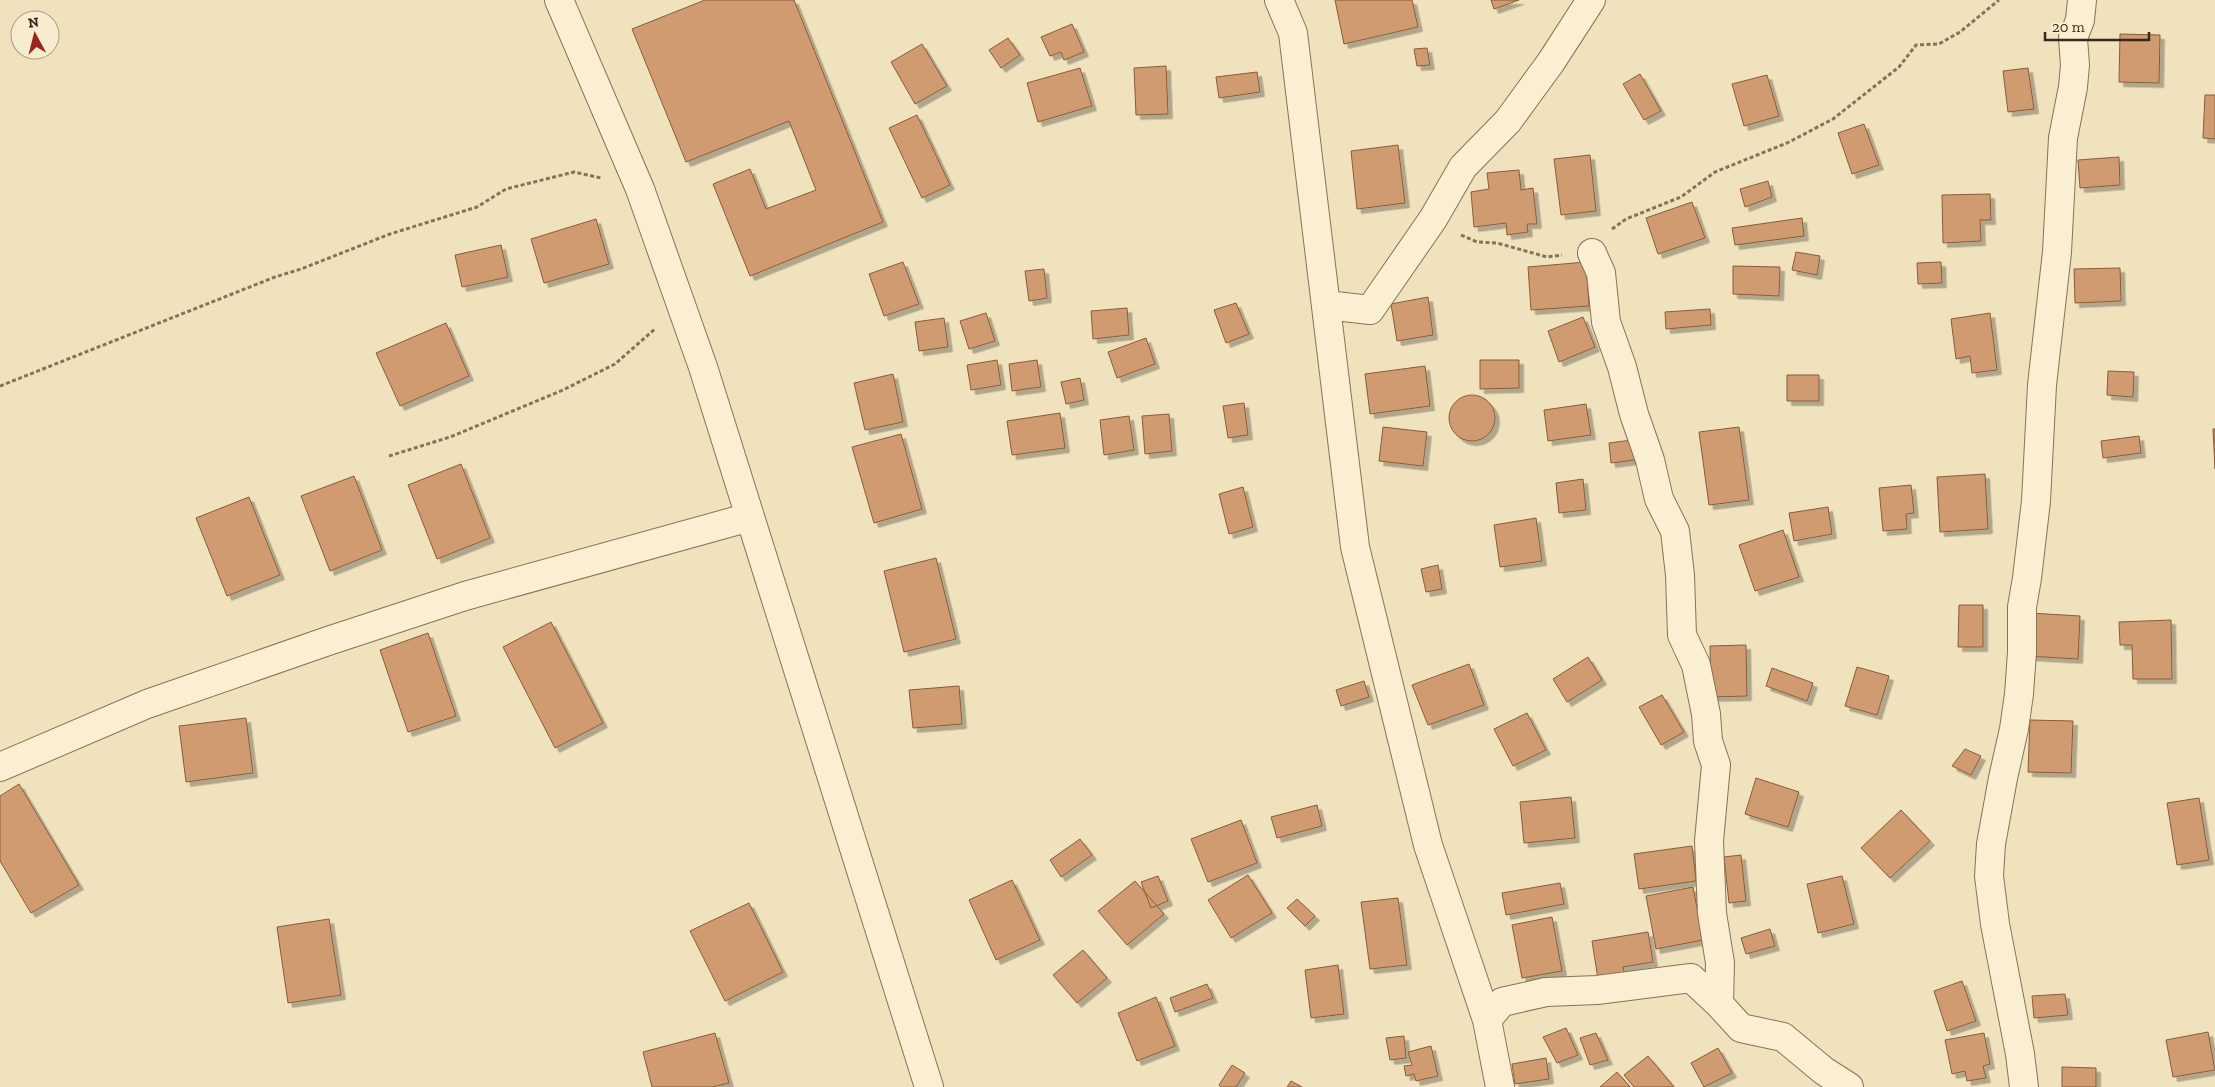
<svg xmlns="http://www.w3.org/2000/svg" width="2215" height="1087" font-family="'Zilla Slab',serif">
<defs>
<filter id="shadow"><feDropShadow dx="4.5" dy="4.5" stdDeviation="0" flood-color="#0004"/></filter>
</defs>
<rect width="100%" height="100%" fill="#f0e2bd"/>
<path fill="#d09b71" stroke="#895b3a" filter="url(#shadow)" d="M705,0H794L883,222L750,276L713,184L750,169L766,209L816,190L789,121L686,162L632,29Z
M1335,0H1412L1418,27L1344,44Z
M1491,0H1519L1494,9Z
M1072,24L1084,52L1064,60L1061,52L1050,56L1041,37Z
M2120,34L2160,35L2159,83L2119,82Z
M1008,38L1020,55L1001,68L989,50Z
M922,44L947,86L915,104L891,62Z
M1427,48L1430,65L1417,66L1414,49Z
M1166,66L1168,114L1136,115L1134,68Z
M1080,68L1092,106L1038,122L1027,83Z
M2028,68L2034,109L2008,112L2003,71Z
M1257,72L1260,92L1219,98L1216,77Z
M1640,74L1661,111L1644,120L1623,84Z
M1767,75L1779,116L1744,126L1732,84Z
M2205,95H2215V139L2203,138Z
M917,115L950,185L922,198L889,128Z
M1864,124L1879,165L1852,174L1838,133Z
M1398,145L1405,203L1357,209L1351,151Z
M1590,155L1596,211L1561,215L1554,159Z
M2119,157L2120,185L2080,188L2078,160Z
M1519,170L1521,190L1533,188L1537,224H1527L1528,232L1507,235L1506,223L1474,227L1471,192L1489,189L1487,173Z
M1768,181L1772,197L1745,207L1740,189Z
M1990,194L1991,220H1980L1981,241L1943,243L1942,195Z
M1692,202L1705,238L1658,254L1646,218Z
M1802,218L1804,236L1735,245L1732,228Z
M596,219L609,264L544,283L531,239Z
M501,245L508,277L462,287L455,255Z
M1796,252L1820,256L1817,275L1792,270Z
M903,262L919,304L884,316L869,274Z
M1586,262L1589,306L1531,310L1528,267Z
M1941,262L1942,283L1918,284L1917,263Z
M1733,266L1780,267L1779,296L1733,294Z
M2120,268L2121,301L2075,303L2074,269Z
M1044,269L1047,298L1029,301L1025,271Z
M1428,297L1433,335L1397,341L1391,304Z
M1236,303L1249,334L1226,343L1214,310Z
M1127,308L1129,335L1093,339L1091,311Z
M1710,309L1711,325L1666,329L1665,312Z
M986,313L995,341L969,349L960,321Z
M1990,313L1997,370L1972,373L1970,356L1956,359L1951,319Z
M1583,317L1595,347L1559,362L1548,331Z
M944,318L948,347L919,351L915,322Z
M446,323L469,376L400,406L376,353Z
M1146,338L1155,364L1117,378L1108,352Z
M997,360L1001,385L971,390L967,365Z
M1037,360L1041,387L1012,391L1009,364Z
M1480,360H1519V388L1480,389Z
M1425,366L1430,406L1370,414L1365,374Z
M2108,371L2134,372L2133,397L2107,395Z
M893,374L903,422L865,430L854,383Z
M1787,375H1819V401H1787Z
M1080,378L1084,400L1066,404L1061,382Z
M1449 418a23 23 0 1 1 46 0a23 23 0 1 1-46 0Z
M1244,403L1248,435L1228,438L1223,406Z
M1586,404L1591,435L1548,441L1544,410Z
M1060,413L1065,448L1012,455L1007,421Z
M1169,414L1172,451L1145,454L1142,416Z
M1129,416L1134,450L1104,455L1100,420Z
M1383,427L1427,432L1423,466L1379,461Z
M1739,427L1749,500L1709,505L1699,432Z
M2213,429H2215V469Z
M901,434L922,509L874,523L852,447Z
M2139,436L2141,453L2103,458L2101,441Z
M1632,440L1635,460L1611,463L1609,443Z
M461,464L490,538L437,559L408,485Z
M1985,474L1988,529L1940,532L1937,477Z
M354,476L382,550L330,571L301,496Z
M1583,479L1586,510L1559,513L1556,483Z
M1911,485L1914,513L1906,514L1907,529L1883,531L1879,488Z
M1243,487L1253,527L1229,534L1219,494Z
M249,497L280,575L227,596L196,518Z
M1828,507L1832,534L1794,541L1789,513Z
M1536,518L1542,561L1500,567L1494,525Z
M1783,530L1799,577L1755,591L1739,545Z
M936,558L956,639L904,652L884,571Z
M1438,565L1442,589L1426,592L1421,569Z
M1959,605H1983V647H1958Z
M2030,613L2080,616L2078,659L2027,656Z
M2171,620L2172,679H2133L2132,645H2120L2119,622Z
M551,622L603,723L555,748L503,647Z
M428,633L456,716L408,732L380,650Z
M1746,645L1747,696L1711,697L1710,646Z
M1588,657L1602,680L1567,702L1553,679Z
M1469,664L1484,705L1428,725L1412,685Z
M1857,667L1889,676L1877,715L1845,706Z
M1772,668L1813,683L1807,701L1766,686Z
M1364,681L1369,697L1341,706L1336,690Z
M959,686L962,724L913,728L909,690Z
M1662,695L1684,732L1661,745L1639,707Z
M1527,713L1546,750L1513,766L1494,729Z
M246,718L253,773L186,782L179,726Z
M2030,720L2073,721L2071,773L2028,772Z
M1965,749L1981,756L1971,775L1952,766Z
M1756,778L1799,792L1788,827L1745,814Z
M19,784L79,885L31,913L0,861V796Z
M1571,797L1575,838L1524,843L1520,802Z
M2199,798L2209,860L2177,865L2167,803Z
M1317,805L1322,826L1277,838L1271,817Z
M1901,810L1930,841L1890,878L1861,848Z
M1241,820L1257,863L1208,882L1191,839Z
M1080,839L1092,855L1061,877L1050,860Z
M1692,846L1696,881L1639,889L1634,854Z
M1741,855L1746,901L1729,903L1724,857Z
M1248,875L1272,913L1231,938L1208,900Z
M1158,876L1168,901L1151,908L1141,882Z
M1842,876L1854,924L1818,933L1807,884Z
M1012,880L1040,940L996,960L969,900Z
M1135,881L1164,914L1127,945L1098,911Z
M1560,883L1564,904L1506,915L1502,893Z
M1693,887L1703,940L1656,949L1646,896Z
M1398,898L1407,965L1370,969L1361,902Z
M1297,899L1315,916L1305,926L1287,908Z
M749,903L783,972L725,1001L690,931Z
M1552,917L1562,971L1522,978L1512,925Z
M329,919L341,995L288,1003L277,927Z
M1770,929L1775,946L1746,954L1741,938Z
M1648,932L1653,962L1623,967L1625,975L1598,979L1592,941Z
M1083,950L1107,978L1077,1003L1053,975Z
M1338,965L1344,1014L1311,1018L1305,970Z
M1962,981L1976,1021L1947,1031L1934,991Z
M1207,984L1213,998L1175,1012L1170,998Z
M2065,994L2068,1015L2034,1018L2032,996Z
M1156,997L1175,1046L1137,1061L1118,1013Z
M1566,1028L1578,1055L1557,1063L1543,1037Z
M2208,1032L2215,1070L2173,1077L2166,1040Z
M715,1033L729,1083L712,1087H652L643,1052Z
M1596,1033L1608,1060L1590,1065L1580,1038Z
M1984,1033L1990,1064L1983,1066L1986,1078L1967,1081L1965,1071L1952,1074L1945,1040Z
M1404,1036L1406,1058L1390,1060L1386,1038Z
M1431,1046L1438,1076L1416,1081L1414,1074L1406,1076L1404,1066L1412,1065L1408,1052Z
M1718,1048L1732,1073L1704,1087L1691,1063Z
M1648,1056L1674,1087H1634L1624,1075Z
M1546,1058L1549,1079L1515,1084L1512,1064Z
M1232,1065L1245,1073L1236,1087H1221L1219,1085Z
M2062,1067L2096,1068V1087H2062Z
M1617,1072L1630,1087H1600Z
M1291,1081L1302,1087H1287Z"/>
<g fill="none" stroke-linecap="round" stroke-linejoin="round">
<g stroke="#887256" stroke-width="30">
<path id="minor" d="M559,0L640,189L703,367L929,1087
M1279,0L1293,33L1355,547L1428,845L1487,1020L1500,1087
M1592,253L1601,273L1606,322L1622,367L1634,414L1650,460L1659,499L1675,531L1680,575L1682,635L1696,665L1706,714L1708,741L1716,765L1709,841L1712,913L1720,963L1719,1004
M1327,305L1370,310L1433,219L1463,167L1508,121L1551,62L1591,0
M0,767L147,704L328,641L465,596L750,517
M1487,1020L1502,1002L1546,992L1597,990L1691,978L1719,1004L1741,1028L1783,1037L1824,1071L1849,1087
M2024,1087L2020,1054L1995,924L1989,876L1991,844L2003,778L2014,729L2019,694L2022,652V607L2027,578L2036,501L2042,385L2057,252L2063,138L2073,87L2075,65L2073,38L2080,20L2082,0"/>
</g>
<path stroke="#887256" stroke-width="3" stroke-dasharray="4 2.5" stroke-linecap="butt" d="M1612,229L1626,219L1681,197L1715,172L1787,143L1833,119L1899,67L1916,45L1939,44L1960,32L1999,0
M1461,235L1477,242L1497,243L1547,257L1562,255
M0,386L275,277L301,269L390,234L477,207L506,189L574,172L601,178
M389,456L450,437L563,390L615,364L656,328"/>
<use href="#minor" stroke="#faefd1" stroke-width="28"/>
</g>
<g transform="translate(35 35) rotate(353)"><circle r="24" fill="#f7eccd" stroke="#aa9e86"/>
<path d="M0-4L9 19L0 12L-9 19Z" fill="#9a2523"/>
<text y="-8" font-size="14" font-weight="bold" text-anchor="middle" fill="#37291b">N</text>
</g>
<path d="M2045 32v8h104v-8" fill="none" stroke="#37291b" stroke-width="2.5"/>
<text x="2052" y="32" font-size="15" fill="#37291b" stroke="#f7eccd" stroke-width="4" paint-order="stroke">20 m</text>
</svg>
